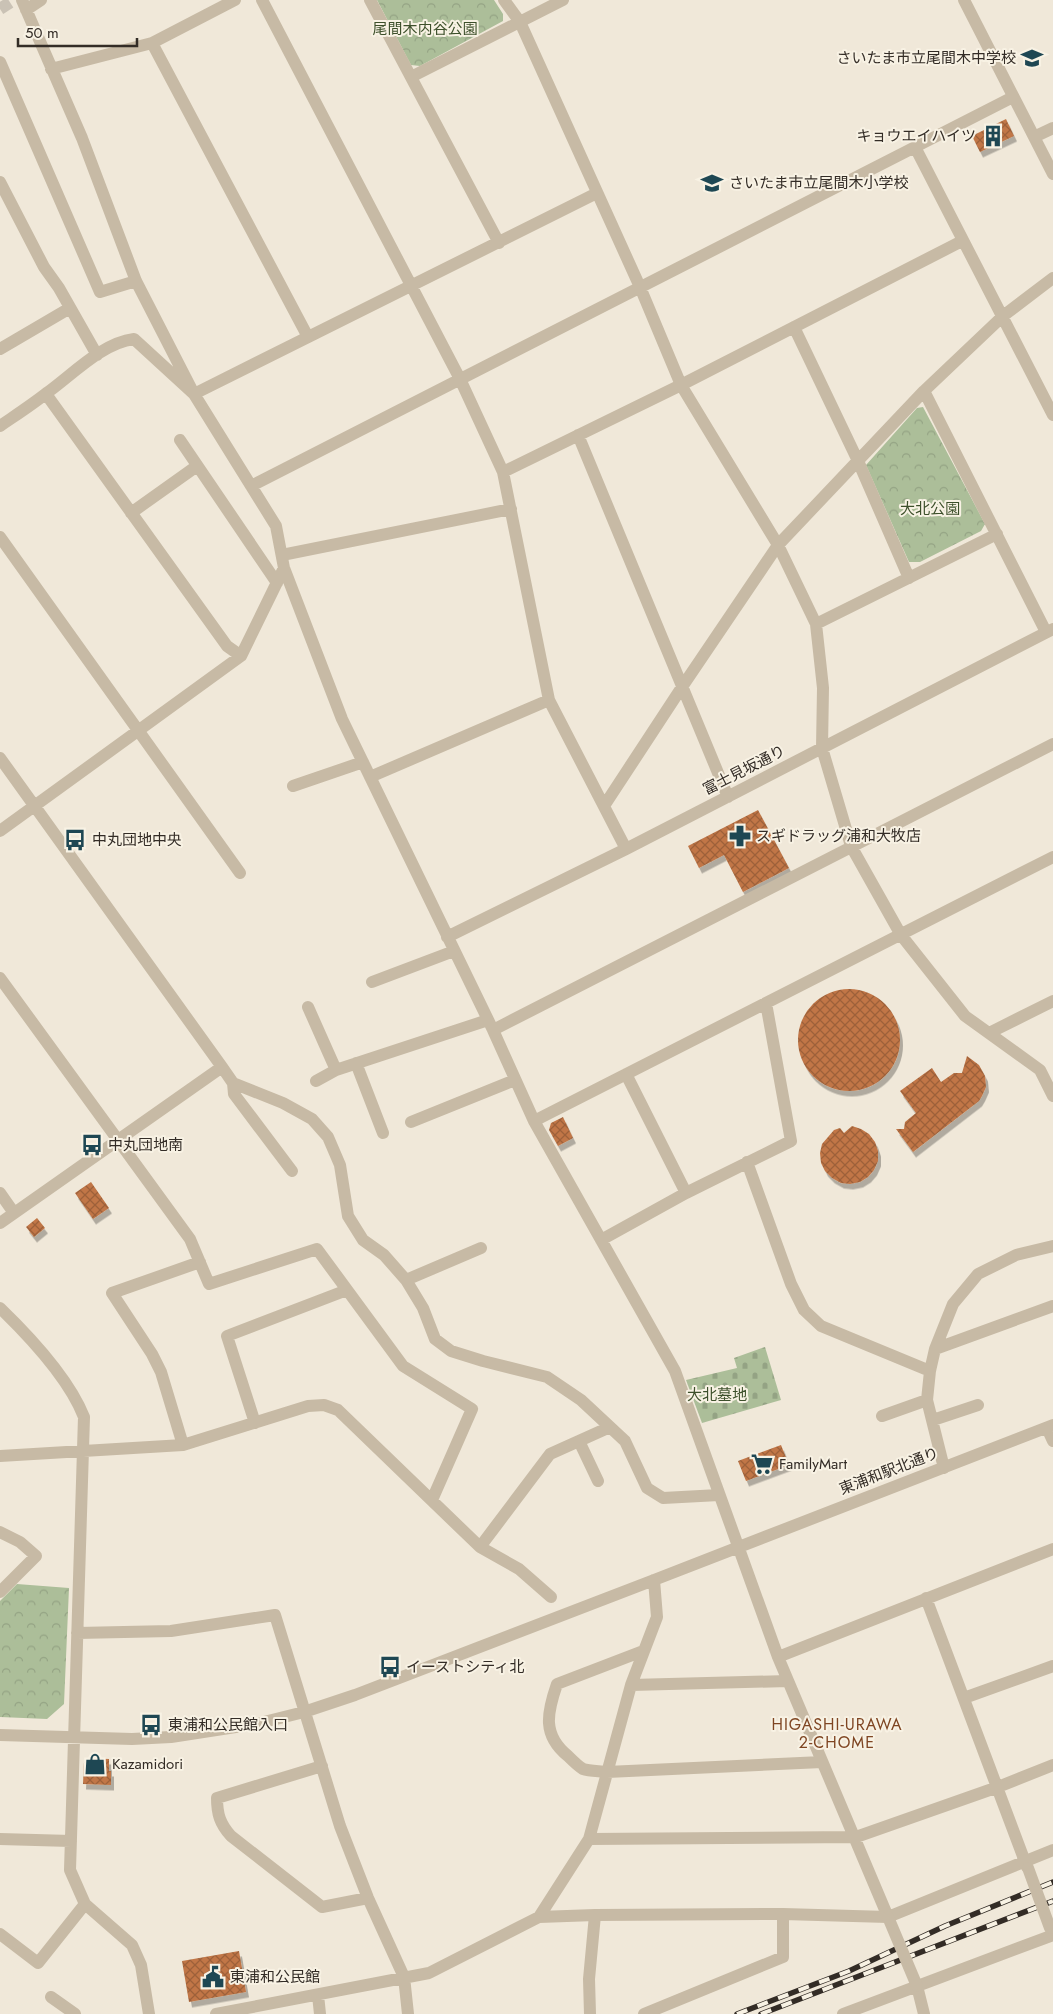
<svg xmlns="http://www.w3.org/2000/svg" width="1053" height="2014" font-family="Jost,'Noto Sans JP',sans-serif">
<defs>
<pattern id="cemetery-stones" width="16" height="16" patternUnits="userSpaceOnUse" patternTransform="scale(1.25)"><rect width="16" height="16" fill="#acbe99"/><path d="M2 7V4a2 2 0 0 1 4 0v3zM10 15v-3a2 2 0 0 1 4 0v3z" fill="#94a384"/></pattern>
<pattern id="park-crowns" width="20" height="18" patternUnits="userSpaceOnUse" patternTransform="scale(1.25)"><rect width="20" height="18" fill="#acbe99"/><path d="M2 6a3 3 0 1 1 6 0M12 15a3 3 0 1 1 6 0" fill="none" stroke="#94a384"/></pattern>
<pattern id="building-cross-hatch" width="8" height="8" patternUnits="userSpaceOnUse" patternTransform="scale(1.25)"><rect width="8" height="8" fill="#c17646"/><path d="M0 0l8 8M0 8l8-8" fill="none" stroke="#9d613a"/></pattern>
<filter id="shadow"><feDropShadow dx="3" dy="5.5" stdDeviation="0" flood-color="#0004"/></filter>
</defs>
<rect width="100%" height="100%" fill="#f0e8d9"/>
<path fill="url(#cemetery-stones)" d="M765,1347L781,1400L702,1423L686,1380L737,1368L734,1358Z"/>
<path fill="url(#park-crowns)" d="M377,0H494L503,14V21L420,66L411,65Z
M923,407L985,524L981,531L920,562H909L866,465L917,408Z
M17,1584L69,1588L64,1704L47,1719L0,1717V1601Z"/>
<path fill="url(#building-cross-hatch)" filter="url(#shadow)" d="M1006,119L1014,136L980,152L972,136Z
M758,810L789,868L743,892L724,855L699,868L688,846Z
M798 1040a51 51 0 1 1 102 0a51 51 0 1 1-102 0Z
M967,1056L979,1065L985,1076L986,1087L982,1096L979,1101L913,1152L896,1129H904L905,1122L916,1113L900,1091L932,1068L941,1082L954,1073H962Z
M563,1117L573,1138L558,1146L549,1130L551,1123Z
M852,1126L861,1129L869,1134L875,1142L878,1151V1161L874,1170L868,1177L860,1182L850,1184L841,1183L832,1178L825,1171L821,1163L820,1153L822,1144L834,1130L840,1128L844,1133Z
M91,1182L109,1208L93,1219L75,1193Z
M37,1218L45,1228L34,1237L26,1227Z
M781,1445L789,1465L746,1481L738,1461Z
M87,1758L109,1759V1771H111V1785L83,1784L84,1762L87,1763Z
M239,1951L246,1992L189,2002L182,1961Z"/>
<g fill="none" stroke-linecap="round" stroke-linejoin="round">
<path stroke="#cac2b5" stroke-width="12" stroke-dasharray="12 6" stroke-linecap="butt" d="M0,9L14,0"/>
<path stroke="#c7baa5" stroke-width="12" d="M22,0L82,138L136,281L194,394L276,526L284,568L342,719L493,1030L534,1121L675,1371L778,1657L888,1917
M262,0L460,379L503,472L549,700L626,849
M370,0L499,243
M504,0L520,22L640,287L681,385L778,545L816,624L823,688L822,748L851,846L901,935L965,1016L1040,1070L1053,1096
M964,0L1053,174
M26,10L41,0
M152,43L308,337
M0,62L100,292L136,281
M51,69L152,43L235,0
M411,77L563,0
M1034,137L1053,128
M915,147L1053,415
M0,182L44,267L59,288L97,355
M794,327L858,461L909,578
M0,349L70,308
M924,391L1046,632
M46,394L227,646L241,656
M0,426C16,415 33,404 48,392C73,374 102,343 134,339L194,394L597,193
M578,435L728,797
M180,440L277,583
M503,472L681,385L962,241
M251,486L1013,97
M131,513L197,466
M0,537L240,873
M282,555L511,509
M816,624L997,534
M0,758L222,1067L233,1083L234,1094L292,1171
M370,777L549,700
M293,786L363,762
M604,806L682,687L778,545L924,391L1003,316L1053,278
M0,831L241,656L284,568
M447,937L626,849L1053,629
M0,978L190,1239L209,1284L317,1249L403,1366L472,1409L432,1500
M372,982L454,951
M308,1007L336,1070
M493,1030L1053,744
M989,1033L1053,1001
M356,1063L383,1133
M626,1074L686,1193
M316,1081L336,1070L488,1020
M233,1083L283,1103L312,1119L328,1137L340,1165L348,1216L363,1240L384,1255L406,1280L423,1308L435,1339L451,1351L483,1361L547,1377L581,1400L625,1441L647,1488L663,1498L719,1495
M534,1121L1053,857
M411,1122L515,1080
M747,1162L791,1284L804,1310L821,1326L930,1371
M0,1193L14,1213
M0,1223L222,1067
M601,1240L686,1193L791,1141L766,1003
M406,1280L481,1248
M0,1308C30,1337 69,1379 84,1417L70,1870L85,1904L132,1945L141,1965L149,2014
M935,1349L1053,1306
M882,1416L927,1400
M933,1420L978,1405
M255,1423L227,1336L347,1290
M1047,1428L1053,1441
M579,1441L598,1481
M183,1445L161,1372L152,1354L112,1293L200,1262
M0,1456L183,1445L308,1406L324,1405L338,1410L480,1547L519,1569L551,1597
M944,1468L927,1400L930,1371L935,1349L953,1304L978,1274L1016,1255L1053,1246
M0,1532L20,1542L36,1556L0,1592
M480,1547L550,1454L610,1427
M926,1598L1027,1867
M77,1633L171,1631L275,1615L340,1826L368,1898L404,1977L408,2014
M643,1651L557,1684C547,1713 542,1735 568,1756C572,1760 578,1766 583,1769C589,1771 600,1771 607,1772L822,1762
M778,1657L1053,1549
M631,1685L788,1681
M964,1698L1053,1666
M0,1735L132,1739L171,1737L256,1724L304,1712L355,1695L654,1580L1053,1425
M322,1766L217,1798C217,1814 220,1824 231,1836L322,1907L368,1898
M0,1839L71,1841
M589,1839L856,1837L998,1787L1053,1765
M539,1917L589,1839L631,1685L657,1617L654,1580
M0,1934L38,1963L85,1904
M917,1986L924,2014
M318,1995L320,2014
M51,1997L75,2014
M216,2014L429,1973L539,1917L595,1915L783,1914L888,1917L1053,1850
M590,2014L589,1979L595,1915
M644,2014L783,1957V1914
M843,2014L1053,1935"/>
<g stroke="#332c26" stroke-width="5.5">
<path id="rail" d="M737,2014L849,1971L945,1926L1053,1882
M761,2014L1053,1901"/>
</g>
<use href="#rail" stroke="#f8f2e4" stroke-width="4" stroke-dasharray="11" stroke-linecap="butt"/>
<path stroke="#c7baa5" stroke-width="12" d="M1028,1868L1050,1928
M888,1917L917,1986"/>
</g>
<defs>
<g id="school-bare" transform="scale(1.725)"><path d="M0-5L7-2L0 1L-7-2ZM-4 1L0 2.5L4 1V4Q0 6-4 4Z" fill="#1e4753" stroke="#f8f2e4" stroke-width="2.5" paint-order="stroke"/></g>
<g id="building-bare" transform="scale(1.725)"><path d="M-4-6H4V6H1V3H-1V6H-4ZM-2.5-4.3h1.7v1.8h-1.7ZM.8-4.3h1.7v1.8H.8ZM-2.5-1h1.7V.8h-1.7ZM.8-1h1.7V.8H.8Z" fill="#1e4753" stroke="#f8f2e4" stroke-width="2.5" paint-order="stroke"/></g>
<g id="pharmacy-bare" transform="scale(1.725)"><path d="M-2-6h4v4h4v4h-4v4h-4v-4h-4v-4h4Z" fill="#1e4753" stroke="#f8f2e4" stroke-width="2.5" paint-order="stroke"/></g>
<g id="bus-bare" transform="scale(1.725)"><path d="M-5-6H5V4H4V6H2V4H-2V6H-4V4H-5ZM-3.5-4V0h7V-4ZM-3.5 1.2v1.5H-2V1.2ZM2 1.2v1.5H3.5V1.2Z" fill="#1e4753" stroke="#f8f2e4" stroke-width="2.5" paint-order="stroke"/></g>
<g id="supermarket-bare" transform="scale(1.725)"><path d="M-6-5.5h2.5l.6 2H6L4.5 2H-2.5L-4.4-4H-6ZM-1.5 3.2a1.3 1.3 0 1 0 .1 0ZM3 3.2a1.3 1.3 0 1 0 .1 0Z" fill="#1e4753" stroke="#f8f2e4" stroke-width="2.5" paint-order="stroke"/></g>
<g id="shop-bare" transform="scale(1.725)"><path d="M-5-2.5h2.3a2.7 3.5 0 0 1 5.4 0H5L5.5 6h-11ZM-1.5-2.5h3a1.5 2.3 0 0 0-3 0Z" fill="#1e4753" stroke="#f8f2e4" stroke-width="2.5" paint-order="stroke"/></g>
<g id="civic-bare" transform="scale(1.725)"><path d="M-.6-6.5H3V-4.5H.6V-3L4-1V1h2V6H-6V1h2V-1L-.6-3ZM-1.2 2.5V6h2.4V2.5Z" fill="#1e4753" stroke="#f8f2e4" stroke-width="2.5" paint-order="stroke"/></g>
</defs>
<g fill-rule="evenodd">
<use href="#school-bare" x="1032" y="58"/>
<use href="#building-bare" x="993" y="136"/>
<use href="#school-bare" x="712" y="183"/>
<use href="#pharmacy-bare" x="740" y="836"/>
<use href="#bus-bare" x="75" y="840"/>
<use href="#bus-bare" x="92" y="1145"/>
<use href="#supermarket-bare" x="762" y="1464"/>
<use href="#bus-bare" x="390" y="1667"/>
<use href="#bus-bare" x="151" y="1725"/>
<use href="#shop-bare" x="95" y="1764"/>
<use href="#civic-bare" x="213" y="1977"/>
</g>
<g text-anchor="middle" stroke-width="4" stroke-linejoin="round" paint-order="stroke">
<g font-size="15" fill="#3d502b" stroke="#f8f2e4">
<text x="425" y="34">尾間木内谷公園</text>
<text x="930" y="514">大北公園</text>
<text x="717" y="1400">大北墓地</text>
</g>
<g font-size="15" fill="#332c26" stroke="#f8f2e4" text-anchor="start">
<text x="1016" y="63" text-anchor="end">さいたま市立尾間木中学校</text>
<text x="976" y="141" text-anchor="end">キョウエイハイツ</text>
<text x="729" y="188">さいたま市立尾間木小学校</text>
<text x="756" y="841">スギドラッグ浦和大牧店</text>
<text x="92" y="845">中丸団地中央</text>
<text x="108" y="1150">中丸団地南</text>
<text x="779" y="1469">FamilyMart</text>
<text x="406" y="1672">イーストシティ北</text>
<text x="168" y="1730">東浦和公民館入口</text>
<text x="112" y="1769">Kazamidori</text>
<text x="230" y="1982">東浦和公民館</text>
</g>
<g font-size="15" fill="#332c26" stroke="#f8f2e4">
<text transform="translate(744 770) rotate(-27)" y="5">富士見坂通り</text>
<text transform="translate(889 1471) rotate(-21)" y="5">東浦和駅北通り</text>
</g>
<g font-size="16" letter-spacing="1" fill="#7f4623" stroke="#f8f2e4">
<text x="837" y="1730">HIGASHI-URAWA<tspan x="837" dy="18">2-CHOME</tspan></text>
</g>
</g>
<path d="M18 38v8h119v-8" fill="none" stroke="#332c26" stroke-width="2.5"/>
<text x="25" y="38" font-size="15" fill="#332c26" stroke="#f8f2e4" stroke-width="4" paint-order="stroke">50 m</text>
</svg>
